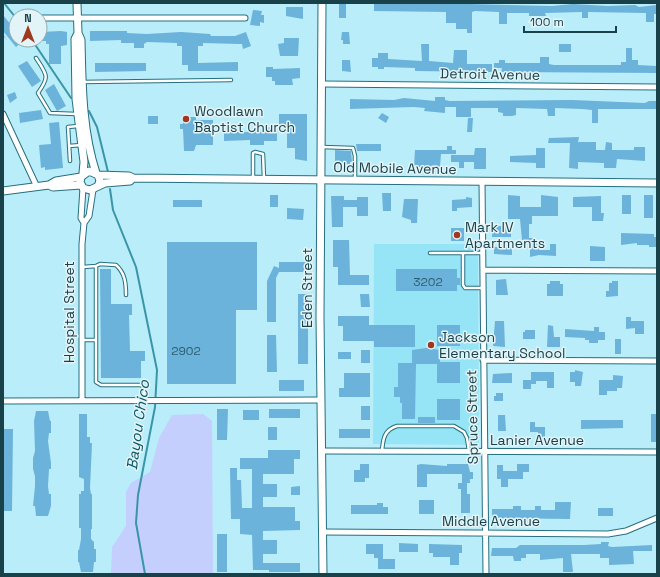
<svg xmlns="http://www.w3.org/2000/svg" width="660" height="577" font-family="'Space Grotesk',sans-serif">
<rect width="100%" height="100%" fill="#b9edfa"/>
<path fill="#95e5f7" d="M374,244H478L479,445L373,444Z"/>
<path fill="#c4cffe" d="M203,414L212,421L213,574H111L112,547L126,526V492L131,483L150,472L159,438L172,415Z"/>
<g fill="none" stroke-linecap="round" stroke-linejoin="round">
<path stroke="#3b95a8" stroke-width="2" d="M4,3L16,18
M32,40L71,98
M89,111L97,127L108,172
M110,189L113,210L136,267L157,370L155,407L138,495L136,523L145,574"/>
</g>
<path fill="#6bb3db" d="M339,3H346V18H339Z
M430,3L552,6L573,4L608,6L635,5L639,7L657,5V14H654V22H646V13L588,12V18H582V12L545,13L546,16H529V13H507V24H499V12L475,11L472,12V33H467V29H456V23H446V12L374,11V4Z
M286,7H303V19L286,16Z
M253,10L262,11L261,15H264V23L260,22V26L250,25Z
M3,15L16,31V40H24L16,47L3,31Z
M61,31L67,32V45L61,46V64H49V44H46V41H40V32Z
M90,31H127V33L147,34L181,32L210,34L211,36H235L246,32L251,46L243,49L242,44H239L203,43V46H198V63L238,62V71H188V65H182V46H177V43L147,42L144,44V48H134V43H121V40L90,41Z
M342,32H349L350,44H343V40H341Z
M284,38H299L298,56H280L278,44L284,43Z
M421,44H429V61L453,63L454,50H467V64H492V72L415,71V68L384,67V69H378V67H372V58H378V53H388V59L422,61Z
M559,44H571V52H559Z
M626,48H632V60H638V65L657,66V73L501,72L502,68H494V63H499V60H505V63H540V57H549V64L554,65H621V62H626Z
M342,60H350L351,72L342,71Z
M27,61L41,81L32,87L18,66Z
M95,63H146V71L95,72Z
M266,67H273V69L300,68V78L292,79L293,85H275V81H272V77H266Z
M54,84L66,106L57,111L45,90Z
M15,92L17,98L10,103L7,95Z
M435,97H445V100L450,101L572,100L645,103L649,101H657V109H598V123H592V110L582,109L555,108V116H548L547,109L516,108V115L512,116H503V113L498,112V108H471V117H456V107H445V113L424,111L425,108L414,107L350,109V99L394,100L404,98L435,101Z
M41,110L43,119L20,123L19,113Z
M382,113L389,117L386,123L378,118Z
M279,114H307V161L295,159V148H287V126H279Z
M148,116H158V124H148Z
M183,117H196V120H213V145H196L194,151H184L183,129H180V124H183Z
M468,118H473L472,132H467Z
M59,122L63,168L45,170V167L41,168L39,145L51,144L49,123Z
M265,127L277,128V141H264V145H250V140L224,141V130H231V132H265Z
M579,137L578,142H596V150H605L606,142L612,143V150H634V147H645V161L617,159L616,168H604V163L578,162V169L569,168L570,143H548L549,138Z
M356,144H381V151H357Z
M447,146H452V150H456V154H441L440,167H414L415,150H447Z
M475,148H486V169H474V162H464V168H459V162H451V155H474Z
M536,148H545V168H536V163L510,162V156L536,155Z
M335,150L351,151L352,162H350V164L335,165Z
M382,193H391V211H383Z
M270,195H278V207H270Z
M508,195L520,196V207H541V195L558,197V216H532V224H529V238H535V241H537L539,250H550V244H556V256L539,255L530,257V245H528V240H522L520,219H508Z
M622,195H631V214H622Z
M644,195H653V218H644Z
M331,196H344V200H357V197H368V216H357V207H343V227H332Z
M601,196V213H604L603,221H592V207H573V197Z
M466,197L472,198V207L457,208V211H452V200L466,199Z
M404,199H418L417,223H411V220L402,217Z
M173,200H202V207H173Z
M287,208L304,209L303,220L287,219Z
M492,226H511V237H492Z
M451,228H464V241H451Z
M621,233L654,234V237H657V247H649V245H637V243L621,245Z
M333,240H349L350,275H369V285H338V267H333Z
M167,242H257V310H236V384H167Z
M590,246L605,247V261H590Z
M494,247H512V255L494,254Z
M279,262H306V272H279L276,278V322H267V281L274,266L279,268Z
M100,269H111V304H132V315H129L130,351H145V361H141V378H101Z
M396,269H457V278H460V285H457V291H396Z
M506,279L508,295H496V280Z
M550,281H560V284H563V296H547V284H550Z
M612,281H618V296L606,297V291H609V283H612Z
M298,294H308V364H298Z
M360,294H369L370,307H361Z
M338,316H369V325H415V347H374V341H343V326H338Z
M626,317H631V321H644V334H635V328L626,329Z
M495,321H504L505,347L493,346Z
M437,325H460V346H437Z
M548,325L553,326L554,337H560V347H547Z
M594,327H599V332H605V340H598V343H589V340H585V338L565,337V329L594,331Z
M525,330H535V339H523V332H525Z
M267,335H276L277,372H267Z
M615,339H621V354H615Z
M426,348L440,350V362H460V383H437V364H416L415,419H402V403H400V397H394V387H398V363H412V350Z
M361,350H370V363H361Z
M338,352H351V359H338Z
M575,370L583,372L581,386H575V382H570V372H575Z
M531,372H554V388H547V381H536V384H531Z
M344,373H370V397H339V388H344Z
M512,373V383H492L493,374Z
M613,375L623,376L622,388H617V391H607V395H599V380H613Z
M279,380H304V391H279Z
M523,380H531V389H523Z
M496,393H503V401H494V396H496Z
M437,399H460V420H437Z
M361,406H370V420H361Z
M217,409H228L227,440H217Z
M269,409H300V418H269Z
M243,410H259V420H243Z
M36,411H48L50,421H51V433H49L48,441L51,463V469H49L48,486L49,494H51V506L48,516H36L35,506H33L35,486V476L33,469V458L35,451L34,421Z
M79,414H87V437H90V443H92L90,488L91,494H92V529H91V539L94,542V549H96V562H94L93,572H81L79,562H78V550H79L81,539V528H79V494H81V491H84V479L79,477Z
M651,414H657V442H651Z
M498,415H505L506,431H498Z
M418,417H435V423H418Z
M581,420H623V428L581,429Z
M530,422H535V427H545V439H538V432H530Z
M268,427H277V440H268Z
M3,429H13L12,511H3Z
M339,429H370V438H339Z
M268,450H300V459H294V474H263V484H277V497H263V507H295V521H300V530L263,531V540H277V554H263V563H300V572H269V570H253L252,535L240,534V519H231L230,468H237V480H241L242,508H252V469H240V458H268Z
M360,464H369V478H365V482H354V470H360Z
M421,464L447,466V464H468L470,472H473V479H470V483H467V494H470V513H461V489H458V483H462V474H427V487H417V465Z
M517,464H529V472H523V479H508V487H501V479H497V465H503V471H517Z
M300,486V495H291V487Z
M419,500H434V514H419Z
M555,502H571L570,519L492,518V509H513V506H521V510H535V506H541V510H555Z
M377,503H383V507H388V514H351V505H377Z
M598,508H613V516H598Z
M217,534H227V572H217Z
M601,542H609L608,546L612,547L652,545V551H633L634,564L609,565V558H600V554H571L573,572H563V558L540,560V554H526V558H521V561H514L513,556H491L492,548H516L520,545H584L601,544Z
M399,543L418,544V552H399Z
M366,544H383V559H395V569H378V558H374V554H366Z
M429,544L462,545V553H459V565H450V557H433V553H429Z"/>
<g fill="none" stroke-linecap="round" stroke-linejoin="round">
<g stroke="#266f7e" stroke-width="4.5">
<path id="service" d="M36,58C47,75 50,76 38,93L50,113L76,114
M82,82L231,80
M69,146L82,145
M322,147L353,148L355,156V178
M70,161L68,127L78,126
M253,179V153L255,152L263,154L264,179
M430,253H482
M463,253V285L465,288H483
M83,267L96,266
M126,295C126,283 125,273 116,265L100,264L96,266V382L101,385H141L144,388V400
M83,340H96
M382,451C383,439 384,430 397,426H454L464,432L467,438L469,451"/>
</g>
<g stroke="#266f7e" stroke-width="7">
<path id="minor" d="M40,18H245
M322,84L657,87
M3,114L37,187
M482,181L486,574
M83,188L81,218L84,223
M483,270L657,271
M483,360L657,361
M3,401L321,400
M82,401V244L84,223L89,216L93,190
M322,451L657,452
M322,532L608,534L626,531L657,518"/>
</g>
<g stroke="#266f7e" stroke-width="9">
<path id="tertiary" d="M77,3L78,33L81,40C82,84 82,130 96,173
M322,3L320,317L323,574
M78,33L75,39L76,99L84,162L83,173"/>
</g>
<g stroke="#266f7e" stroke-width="9">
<path id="secondary" d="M98,175L129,176L133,178L657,183
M81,177L80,182L83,188L90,190L105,183L130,181L133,178
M49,185L53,187L81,185
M3,191L49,185L56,181L81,177L89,171L98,175L100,181L98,186"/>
</g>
<path stroke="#89b9c5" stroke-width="1" stroke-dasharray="4 2" stroke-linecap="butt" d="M3,35L7,40"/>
<use href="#service" stroke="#fff" stroke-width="2.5"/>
<use href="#minor" stroke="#fff" stroke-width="5"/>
<use href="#tertiary" stroke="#fff" stroke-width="7"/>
<use href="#secondary" stroke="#fff" stroke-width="7"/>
</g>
<g fill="#a0371f" stroke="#e3f4f8" stroke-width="1.5">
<circle cx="186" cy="119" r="4"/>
<circle cx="457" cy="235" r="4"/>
<circle cx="431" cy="345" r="4"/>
</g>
<g text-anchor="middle" stroke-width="3" stroke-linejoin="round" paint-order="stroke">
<g font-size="12" fill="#2e5e6e">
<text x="428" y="286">3202</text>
<text x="186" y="355">2902</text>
</g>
<g font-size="14" fill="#194149" stroke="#e3f4f8">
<text transform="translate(490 74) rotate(1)" y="5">Detroit Avenue</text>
<text transform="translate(395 168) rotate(1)" y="5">Old Mobile Avenue</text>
<text transform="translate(307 288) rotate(-90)" y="5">Eden Street</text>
<text transform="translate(69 312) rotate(-90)" y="5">Hospital Street</text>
<text transform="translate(472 417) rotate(-91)" y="5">Spruce Street</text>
<text x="537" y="445">Lanier Avenue</text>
<text x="491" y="526">Middle Avenue</text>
</g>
<g font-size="14" fill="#194149" stroke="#e3f4f8" text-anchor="start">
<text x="194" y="116">Woodlawn<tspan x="194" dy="16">Baptist Church</tspan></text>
<text x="465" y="232">Mark IV<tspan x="465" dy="16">Apartments</tspan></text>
<text x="439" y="342">Jackson<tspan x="439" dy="16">Elementary School</tspan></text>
</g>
<g font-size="15" font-style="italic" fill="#0c5866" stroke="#e3f4f8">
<text transform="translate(138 425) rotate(-82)" y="5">Bayou Chico</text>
</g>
</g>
<rect width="660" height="577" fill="none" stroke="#194149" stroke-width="8"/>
<g transform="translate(28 28)"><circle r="19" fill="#e3f4f8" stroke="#92acb2"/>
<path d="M0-3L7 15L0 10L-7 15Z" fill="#a0371f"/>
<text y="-6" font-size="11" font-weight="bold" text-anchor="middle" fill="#194149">N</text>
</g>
<path d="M524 26v6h92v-6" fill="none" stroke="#194149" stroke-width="2"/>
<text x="530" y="26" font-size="12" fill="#194149" stroke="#e3f4f8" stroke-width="3" paint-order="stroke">100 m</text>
</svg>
